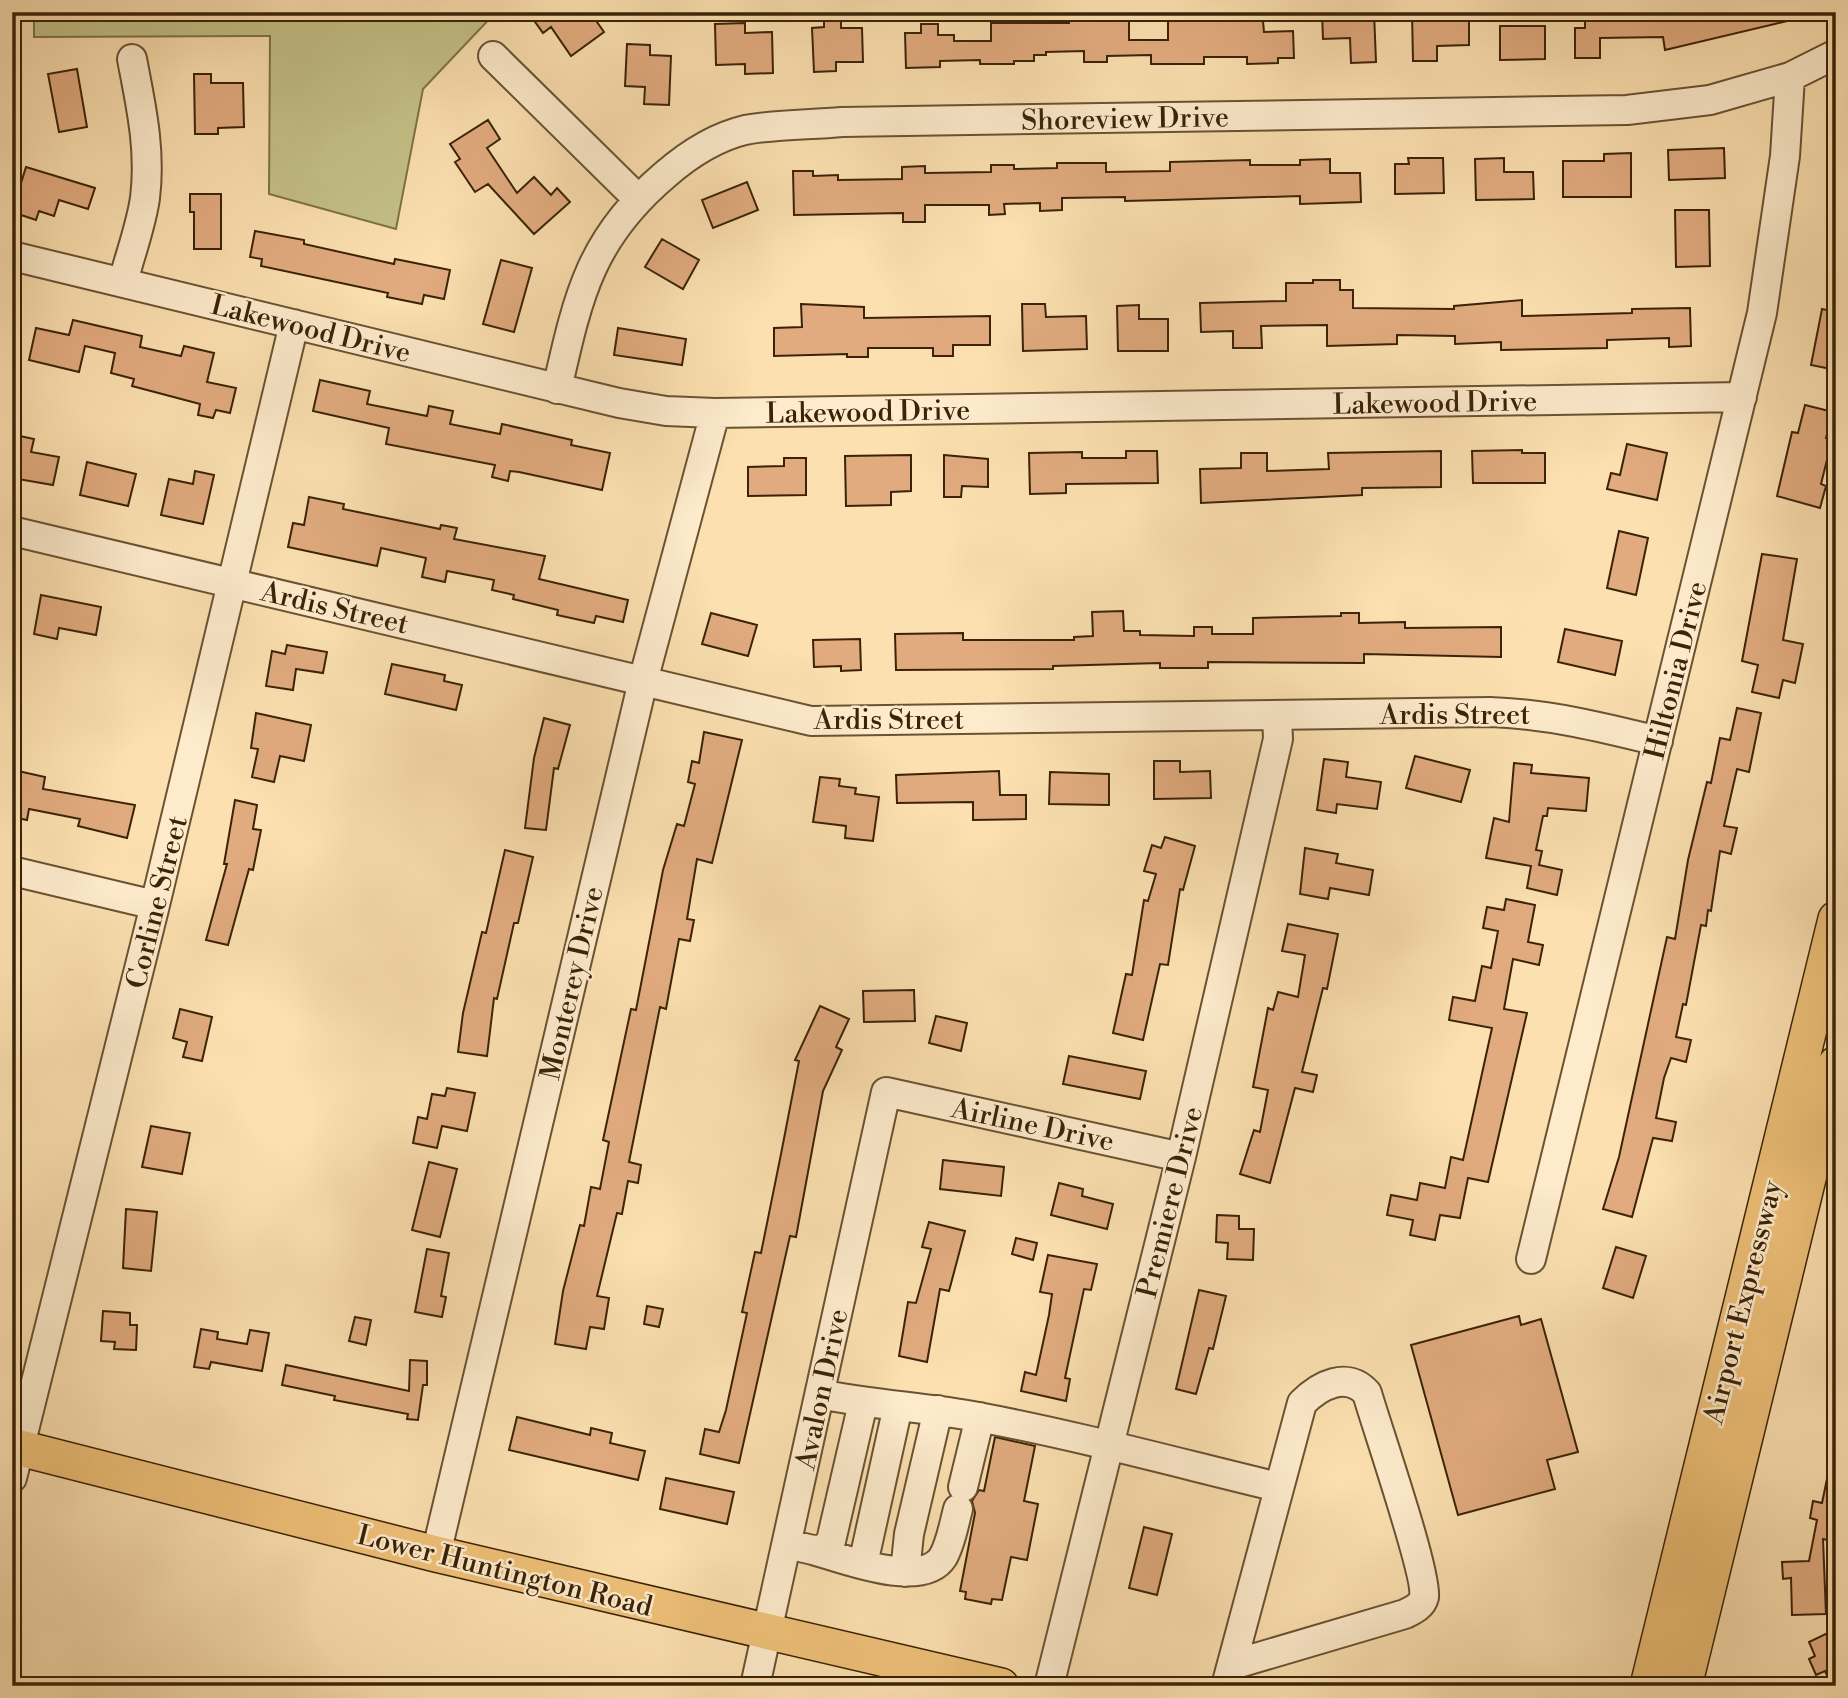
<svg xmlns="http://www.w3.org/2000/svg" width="1848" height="1698" font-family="'Libre Bodoni',serif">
<rect width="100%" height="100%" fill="#fce0b0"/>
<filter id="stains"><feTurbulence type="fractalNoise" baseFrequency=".00286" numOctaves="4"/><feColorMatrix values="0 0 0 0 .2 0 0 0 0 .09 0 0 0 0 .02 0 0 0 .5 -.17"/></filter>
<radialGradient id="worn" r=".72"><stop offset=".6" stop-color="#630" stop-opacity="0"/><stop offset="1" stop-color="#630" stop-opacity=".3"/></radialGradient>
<path fill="#c4c188" stroke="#7f7248" stroke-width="2" d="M34,12H496L423,89L396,229L269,194L270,36L34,37Z"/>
<path fill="#e1ab7f" stroke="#3a2308" stroke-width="2" d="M528,12H590L604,32L571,56L551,27L543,33Z
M1322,12H1374L1376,62L1351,63L1350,38L1323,39Z
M1412,12H1469V45L1437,46V61H1413Z
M1585,12H1637V21L1681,12H1690V16L1711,12H1795L1796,19L1665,50L1663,37L1600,38V58H1575V28H1585Z
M1112,14H1129V40H1168V16H1218V21H1263L1264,32L1293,31L1294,58H1278V63L1247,64V57H1204V64H1151V55L1107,56V62H1084V51L1046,52V55H1034V61H1014V64H980V60L940,61V67L906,68L905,33H921V24H938V35H954V41H991V23H1069V17Z
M841,15V28H862L863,62H836V71L814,72L812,28L824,27V16Z
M745,23V33L772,32L773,73L745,74V64L716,65L715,24Z
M1500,26H1545V59L1500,60Z
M627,44L650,45V55L671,56L669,105L644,104L645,87L625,86Z
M77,69L87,127L59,132L48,74Z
M194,74H211V83H243L244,127L218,128V134H195Z
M488,120L500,139L487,148L517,193L534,177L551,195L557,188L570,202L534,234L488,184L475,192L455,162L460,159L450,144Z
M1724,148L1725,178L1669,180L1668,150Z
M1631,153V197H1563V161H1604V154Z
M1408,158H1443L1444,193L1395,194V164H1409Z
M1504,158V172H1533L1534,199L1476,200L1475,159Z
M1330,159V173H1360L1361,202L1300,204V196L1165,200L1125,201V197L1062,198V210L1040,211V203L1004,204L1005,214L989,215V205H925V222H903V213L794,215L793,171H813V176L838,175V180L902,179V167L925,166V173L991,172V165H1014V169L1057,168V163H1106V172L1170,171V162L1250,160V165H1300V160Z
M26,167L95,188L88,209L59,200L54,216L39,211L36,220L12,212Z
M747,182L758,210L713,228L702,200Z
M190,194H221V249H194V212H190Z
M1675,210H1709L1710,266L1676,267Z
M255,231L304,240V244L394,264L395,259L450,270L444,299L424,295L422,304L387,297L388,293L261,266L262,259L250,257Z
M662,239L699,260L683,289L645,267Z
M501,260L532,268L514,332L483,324Z
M1313,280H1340V290H1353V308L1454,309V306L1522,300V316L1632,313V309L1690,308L1691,346L1669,347V338L1607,340V348L1501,350V342L1455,344V336L1397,335V344L1327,346V325L1261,326L1262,348H1233V331L1201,332L1200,303L1286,301V283H1313Z
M801,304L864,307V318L990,316V345H953V356H933V348H868V357H847V354L774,356V328L802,327Z
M1022,304H1045L1046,317L1086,316L1087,349L1023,351Z
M1139,305V319H1168V351H1118L1117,306Z
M1822,309L1836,312V370L1811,365Z
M73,320L142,336L140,347L181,356L184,346L214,353L207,382L236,388L230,413L216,410L213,418L198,415L200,404L132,386L134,379L111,373L115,353L85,346L79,372L29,360L36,328L69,335Z
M618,328L686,339L682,365L614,355Z
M320,380L370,391L367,404L427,416L429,406L453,411L450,424L500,434L502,424L572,440L571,445L610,453L602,490L519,472L510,471L508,481L492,477L495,465L386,444L389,428L313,411Z
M1805,405L1833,412L1826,438L1832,440L1821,484L1826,486L1820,508L1777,496L1792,432L1798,433Z
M15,435L34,439L31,452L59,457L53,485L12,478Z
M1627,444L1667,453L1657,500L1607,489L1611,473L1620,475Z
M1522,450V453H1545V483H1473L1472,451Z
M1126,451H1157L1158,483L1066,484V493L1030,494L1029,453L1082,452V458H1126Z
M1441,451V487L1362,488V495L1201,503L1200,469L1241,468V453H1267V471L1329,469L1328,453Z
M911,455V491L891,492V505L846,506L845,456Z
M944,455L988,459V487L962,486L961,497H944Z
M784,458H806V495L748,496V467L784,466Z
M87,462L136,474L128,506L80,495Z
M195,471L214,475L203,524L161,515L169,479L193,484Z
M309,497L344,504L343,509L440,529L441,525L457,528L454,539L545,556L539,579L628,600L623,622L596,616L594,623L557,615L558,610L513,599L514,595L492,590L494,580L447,571L445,582L422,577L426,558L381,548L377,566L288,547L293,523L304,525Z
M1619,531L1648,538L1636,595L1607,588Z
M1762,554L1797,559L1783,640L1803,644L1795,683L1783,680L1779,698L1752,692L1758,665L1742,661Z
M41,595L101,607L96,635L59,628L57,639L34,634Z
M1123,611L1124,631H1140V635L1194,636V627H1212V634H1253V618L1341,616V613H1359V623L1405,622V628L1501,627V657L1364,654V663L1208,662V668H1160V663L1053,666V669L896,670L895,634L963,633V640H1074V637L1093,636L1092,612Z
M711,613L757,625L748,656L702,644Z
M1565,629L1622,641L1615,675L1558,662Z
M860,639L861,670L841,671V666L814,667L813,640Z
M287,645L327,652L323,673L296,669L293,690L266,686L272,651L285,654Z
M392,664L445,675L444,681L462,685L456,710L385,694Z
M1737,708L1761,713L1749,772L1737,769L1724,826L1737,828L1731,854L1720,851L1711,911L1708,910L1706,926L1701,925L1686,1005L1683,1004L1676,1037L1691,1040L1686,1062L1671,1058L1664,1078L1656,1118L1676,1122L1672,1141L1653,1138L1632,1217L1603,1209L1619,1157L1667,937L1675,939L1688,860L1707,782L1711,783L1720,738L1730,740Z
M256,713L311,725L304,761L280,756L274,782L252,777L258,749L251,748Z
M544,718L570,725L558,769L554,768L546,830L525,828L534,758Z
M704,732L742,740L712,863L697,859L687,919L694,920L690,941L679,939L666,1009L660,1007L629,1162L641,1165L638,1183L628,1181L622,1214L617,1213L597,1296L609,1298L604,1329L590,1327L586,1349L555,1344L563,1291L580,1225L584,1226L591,1187L600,1189L609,1142L603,1140L631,1009L636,1010L663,870L677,824L684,826L695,784L688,782L692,761L699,763Z
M1415,756L1470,770L1461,802L1406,788Z
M1324,759L1348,762L1346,777L1381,782L1377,809L1337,804L1336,813L1317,810Z
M1154,761H1180V772L1210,771L1211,798L1154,799Z
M1514,763L1532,765L1531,773L1589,778L1586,811L1548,808L1547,816H1543L1536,850L1542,851L1539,865L1562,870L1557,895L1527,888L1531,866L1486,858L1494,818L1509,822Z
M18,771L45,777L43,789L135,805L127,838L78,826L80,819L29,809L27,820L12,817V788H15Z
M999,771L1000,795H1026V819L973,820V802L897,803L896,775Z
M1050,772L1109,774V805L1049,804Z
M820,777L840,779L839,786L856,788L855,794L879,797L873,841L845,838L846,826L813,822Z
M235,800L257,805L253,829L261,830L253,870L249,869L228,945L206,940L227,864H224Z
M1165,837L1195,846L1183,890L1180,889L1168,965L1160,964L1143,1040L1113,1033L1126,974L1132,975L1144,900L1148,901L1156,874L1144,871L1152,845L1161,848Z
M1305,848L1338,854L1336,863L1373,870L1369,895L1330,888L1328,899L1300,894Z
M505,850L533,857L518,923H514L497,999L494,998L487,1056L458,1052L463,1013L482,932L486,933Z
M1506,899L1535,905L1528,942L1543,945L1539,965L1513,959L1504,1009L1527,1013L1488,1182L1468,1178L1460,1218L1440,1215L1435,1240L1410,1235L1413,1220L1387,1215L1391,1195L1417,1200L1420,1183L1445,1188L1451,1157L1463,1160L1492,1028L1449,1020L1453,997L1475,1001L1482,966L1491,968L1498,931L1483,928L1487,907L1504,910Z
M1288,924L1338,934L1327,989L1323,988L1302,1072L1317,1075L1313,1092L1295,1088L1270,1183L1240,1174L1254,1130L1260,1132L1268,1090L1253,1087L1268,1008L1273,1010L1278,992L1298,997L1305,955L1282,951Z
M914,990L915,1021L864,1022L863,991Z
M820,1006L849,1019L836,1047L842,1050L823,1091L796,1237L790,1236L739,1463L700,1454L705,1429L719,1432L726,1410L747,1313L742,1312L755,1252L761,1253L781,1154L799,1061L795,1060Z
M180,1009L212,1017L202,1061L183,1057L187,1042L173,1038Z
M936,1016L967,1023L961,1051L929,1043Z
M1069,1056L1146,1071L1140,1099L1063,1084Z
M447,1088L475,1093L467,1131L442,1126L437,1148L413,1143L418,1117L427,1119L432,1094L445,1096Z
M151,1126L190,1133L182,1174L142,1167Z
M943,1160L1004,1167L1001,1196L940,1189Z
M429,1162L457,1169L440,1237L412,1230Z
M1059,1183L1083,1189L1082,1196L1113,1204L1107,1229L1051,1215Z
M126,1209L157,1212L151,1271L123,1268Z
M1217,1215L1239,1216V1229H1254L1253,1260L1227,1259L1228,1243L1216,1242Z
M929,1222L965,1231L949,1291L940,1289L927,1362L899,1356L908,1302L916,1303L931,1249L922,1247Z
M1016,1238L1037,1243L1033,1260L1012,1254Z
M1616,1247L1646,1256L1633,1298L1603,1288Z
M427,1249L449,1253L441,1296L446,1297L442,1317L415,1312Z
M1048,1255L1097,1264L1091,1290L1084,1289L1065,1378L1070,1379L1066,1401L1021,1391L1025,1372L1036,1375L1049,1315L1052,1294L1040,1292Z
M1199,1290L1226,1296L1213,1349L1209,1348L1196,1394L1176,1389Z
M647,1306L663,1309L659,1327L644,1324Z
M103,1311L130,1313V1325H137L136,1350L114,1349L115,1342L101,1341Z
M1519,1316L1521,1325L1541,1319L1578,1452L1547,1460L1555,1489L1458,1515L1411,1345Z
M355,1317L371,1320L366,1345L349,1341Z
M201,1329L218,1332L217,1339L247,1344L250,1330L269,1333L262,1371L211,1362L209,1369L194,1367Z
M410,1360L427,1361V1385H423L418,1420L407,1419L408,1414L334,1400L335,1396L282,1385L286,1365L409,1391Z
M517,1417L590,1435L591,1428L612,1433L610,1443L645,1451L638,1480L509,1450Z
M995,1437L1035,1446L1024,1501L1038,1504L1027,1560L1011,1557L1002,1600L992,1599L991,1604L965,1599L966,1592L960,1591L975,1513L972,1501L979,1490L984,1491Z
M1829,1469L1836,1470V1542L1823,1539L1826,1614L1792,1615L1791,1578L1783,1579L1782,1562L1809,1561L1817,1520L1810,1518L1813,1501L1822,1503Z
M666,1478L734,1492L727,1524L660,1509Z
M1144,1527L1172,1534L1157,1595L1129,1588Z
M1836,1629V1686H1832L1825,1671L1816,1675L1809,1659L1815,1656L1809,1642Z"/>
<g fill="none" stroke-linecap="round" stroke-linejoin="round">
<g stroke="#6a5232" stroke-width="32">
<path id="minor" d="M493,56L637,198
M12,256L619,403L666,411L715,413L1742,397
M123,282C130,255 141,226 145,198C151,150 141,106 132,59
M557,389C578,296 590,238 666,174C688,155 716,137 745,130C776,124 810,125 842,122L1627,110L1710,100L1790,77L1836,54
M12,531L811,721L1490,712C1548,714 1601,727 1658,741
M12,871L155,905
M1531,1259L1762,313L1785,156L1790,77
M820,1394C872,1405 925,1407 978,1417C1079,1436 1178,1463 1278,1487
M12,1478L155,905L294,324
M963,1487L980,1417
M787,1544L813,1550L824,1549L831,1541L863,1403
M813,1550C842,1558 922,1590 943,1557C951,1543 954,1524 958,1509
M436,1554L643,681L715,413
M863,1564L898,1406
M905,1572L909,1534L938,1410
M755,1686L886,1092L1181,1157
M1049,1686L1181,1157L1278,739L1277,715
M1226,1686L1302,1403C1320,1385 1347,1371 1367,1393C1376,1425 1428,1575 1424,1597C1422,1606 1413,1610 1405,1614L1232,1665"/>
</g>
<g stroke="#3a2308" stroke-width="38">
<path id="major" d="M12,1446L436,1554L1001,1686
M1648,1686L1836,919
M1684,1686L1836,1064"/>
</g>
<use href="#minor" stroke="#fdebcc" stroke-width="28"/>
<use href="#major" stroke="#eec078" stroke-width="35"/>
</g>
<g text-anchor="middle" stroke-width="5" stroke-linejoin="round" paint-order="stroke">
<g font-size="28" fill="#3a2308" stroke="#fdebcc">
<text transform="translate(1125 118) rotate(-1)" y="10">Shoreview Drive</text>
<text transform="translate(311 328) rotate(14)" y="10">Lakewood Drive</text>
<text transform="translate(1435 402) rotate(-1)" y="10">Lakewood Drive</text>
<text transform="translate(868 411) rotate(-1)" y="10">Lakewood Drive</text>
<text transform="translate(335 607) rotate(13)" y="10">Ardis Street</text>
<text transform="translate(1675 670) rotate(-76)" y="10">Hiltonia Drive</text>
<text x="1455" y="724">Ardis Street</text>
<text x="889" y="729">Ardis Street</text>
<text transform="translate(156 902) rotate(-76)" y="10">Corline Street</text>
<text transform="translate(571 983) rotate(-77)" y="10">Monterey Drive</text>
<text transform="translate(1033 1124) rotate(12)" y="10">Airline Drive</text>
<text transform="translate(1169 1202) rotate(-76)" y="10">Premiere Drive</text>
<text transform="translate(1742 1302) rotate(-76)" y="10">Airport Expressway</text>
<text transform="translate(821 1389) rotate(-78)" y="10">Avalon Drive</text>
<text transform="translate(505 1570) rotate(14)" y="10">Lower Huntington Road</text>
</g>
</g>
<rect width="1848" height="1698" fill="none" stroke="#fce0b0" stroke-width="42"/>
<rect x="14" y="14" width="1820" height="1670" fill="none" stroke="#3a2308" stroke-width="3.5"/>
<rect x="21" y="21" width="1806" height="1656" fill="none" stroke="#3a2308" stroke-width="2"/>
<rect width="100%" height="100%" filter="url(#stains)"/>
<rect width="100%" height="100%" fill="url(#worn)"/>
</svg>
